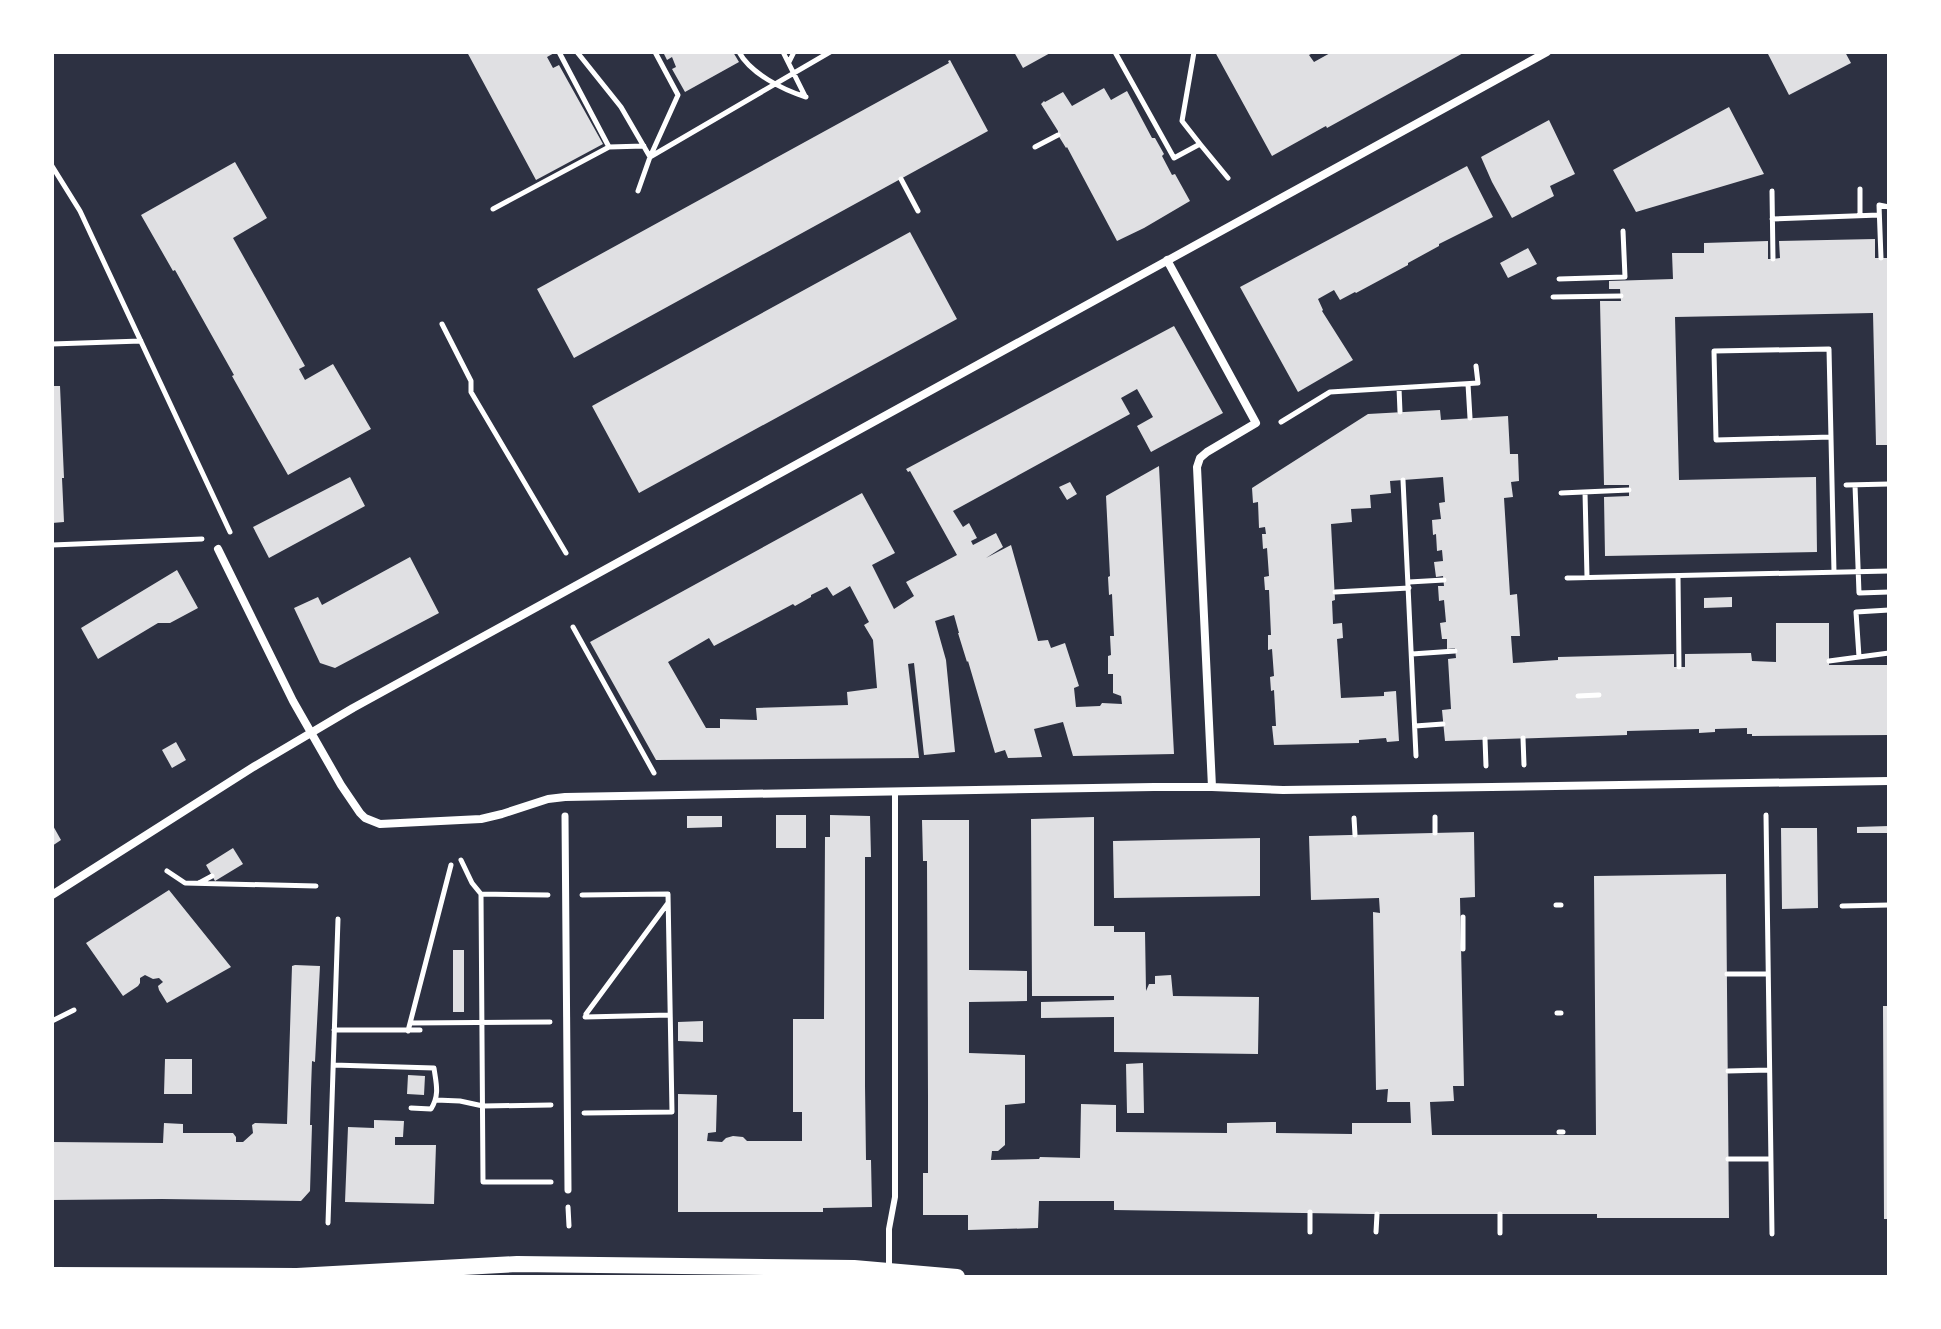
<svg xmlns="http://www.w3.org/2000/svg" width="1941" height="1329" font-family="Barlow,sans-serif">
<rect width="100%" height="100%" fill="#2d3142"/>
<path fill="#e0e0e3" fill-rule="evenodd" d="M467,52H556L547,57L553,68L559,65L603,144L536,180Z
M663,52H733L739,62L685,92L672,69L676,67L672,57L667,60Z
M1014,52H1052L1023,68Z
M1215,52H1315L1309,55L1314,62L1332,52H1465L1327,128L1326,126L1324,127L1272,156Z
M1767,52H1845L1851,63L1789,95Z
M950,60L988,131L574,358L537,289L949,63L948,61Z
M1104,88L1111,100L1127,91L1152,138H1155L1164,154L1162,156L1172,175L1175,174L1190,201L1144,228L1117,241L1067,147L1066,148L1058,135V131L1041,104L1044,101L1045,102L1063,92L1072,106Z
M1729,107L1764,174L1636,212L1613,170Z
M1549,120L1575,174L1550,186L1554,196L1512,218L1492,182L1481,157Z
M235,162L267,218L233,238L305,366L299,369L305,380L333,364L371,429L288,475L232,376L234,375L175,270L173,271L141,215Z
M1467,166L1493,217L1439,244V246L1408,263V265L1356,293L1355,292L1340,300L1334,290L1318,299L1323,310L1322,311L1353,360L1298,392L1240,287Z
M910,232L957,319L639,493L592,406Z
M1875,239V258H1889V445H1876L1873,313L1675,317L1679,480L1816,477L1817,552L1605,556L1604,497L1629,496V485H1604L1600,301H1621L1620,289H1609V281L1673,279L1672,253H1704V243L1768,241V259H1773L1780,258L1779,241Z
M1528,248L1537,264L1508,278L1500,263Z
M1174,326L1223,413L1151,452L1137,426L1153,417L1137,389L1121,398L1130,414L953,511L963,527L969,523L977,538L971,541L973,545L996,533L1003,547L986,558L1011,545L1038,641L1048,640L1051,648L1065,643L1079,686L1074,688L1076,707L1100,706L1102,703L1122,704L1121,696L1113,693V674H1108V656L1111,655L1110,636H1114L1112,594L1109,595L1108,577L1110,576L1106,496L1159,466L1174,754L1073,756L1063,722L1034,729L1042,757L1008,758L1005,750L995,753L968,661L967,662L958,633H959L954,615L935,621L946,660L955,752L924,755L914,663L908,664L919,758L656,760L590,642L862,493L895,553L872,565L894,609L914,596L906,582L957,555L910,471L908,472L906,469ZM850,586L869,622L864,625L873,640L877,688L847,692L848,705L756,708L757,720L720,719V728H706L668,662L709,638L714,646L793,604L795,606L811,597V595L827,587L833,596Z
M52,386H60L64,478H62L64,522L52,523Z
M1440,410L1441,420L1508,416L1510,454H1518L1519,481L1511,482L1513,497L1504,498L1510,595L1517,594L1520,636H1511L1513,663L1558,660V657L1674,654V667H1685V654L1751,653L1752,661L1776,662V623H1829V665H1889V735L1752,736V734H1747V728L1715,729V732L1699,733V729L1627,731V735L1445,741L1442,710L1451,709L1448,659L1456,658L1455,648L1447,649V639H1442L1440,623L1446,622L1444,600L1439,601L1438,586H1444L1443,576L1436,577L1434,562L1443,561L1442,550L1437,551L1436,534L1433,535L1432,520L1441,519L1439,503L1445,502L1443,477L1390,481L1391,493L1370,495L1371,508L1351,509L1352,522L1331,524L1335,600L1332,601L1333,624L1342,623L1343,638L1337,639L1341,698L1384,696V692L1396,691L1399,741L1387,742L1386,738L1359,740V743L1274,745L1272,726H1276L1274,690L1271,691L1270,677L1274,676L1272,649L1268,650V635H1271L1269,590H1265L1264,577L1269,576L1267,548L1263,549L1262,534H1266L1265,527L1259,528L1258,502L1253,503L1252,488L1368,414Z
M350,477L365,506L269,558L253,527Z
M1070,482L1077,494L1067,500L1059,487Z
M410,557L439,613L335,668L320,663L294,608L318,597L322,605Z
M177,570L198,608L170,623H158L98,659L81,628Z
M1732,597V607L1704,608V598Z
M176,742L186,760L172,768L162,750Z
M776,815H806V848H776Z
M830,815L870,816L871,857H865V1086L866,1160H871L872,1207L823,1208V1212H678V1094L717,1095L716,1132L708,1133L707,1141L722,1142L726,1138L733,1136L743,1137L747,1141H802V1112H793V1019H824L825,837H830Z
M687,816H722V827L687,828Z
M1094,817V926H1114V932H1145L1146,991L1149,984H1155V976L1171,975L1173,996L1259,997L1258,1054L1114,1052V1017L1041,1018V1002L1114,1000V996H1032L1031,819Z
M922,820H969V970L1027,971V1001L969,1002V1053L1025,1055V1103L1005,1105V1145L998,1151H992L991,1160L1039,1159L1040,1157L1080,1158L1081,1104L1116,1105V1132L1227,1133V1123L1276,1122V1133L1352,1134V1123H1411L1410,1102H1387L1388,1089L1376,1090L1373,912L1380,913L1379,898L1311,900L1309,836L1474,832L1475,897L1460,898L1464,1086H1453L1454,1101L1430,1102L1432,1135H1596L1594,876L1726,874L1729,1218H1597V1214H1370L1114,1210V1201H1039L1038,1228L968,1230V1215H923V1173H928V1095L927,861H923Z
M52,824L61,840L52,846Z
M1889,826V833H1857V827Z
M1781,828H1817L1818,908L1782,909Z
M1260,838V896L1114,898L1113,841Z
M233,848L243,864L215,881L206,865Z
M169,890L231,967L167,1003L159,990L158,986L163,982L159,978L153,979L145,975L140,978V983L138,986L123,996L86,943Z
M453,950H464V1012H453Z
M295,965L320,966L315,1062L312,1061L311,1089L310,1125H312L310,1191L301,1201L162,1199L52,1200V1142L163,1143L164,1123L183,1124V1133H233L236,1137V1142H243L253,1133L252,1125L255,1123L287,1124L292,966Z
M1883,1006H1889V1219H1884Z
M703,1021V1042L678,1041V1022Z
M165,1059H192V1094H164Z
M1143,1063L1144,1113H1127L1126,1064Z
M408,1075L425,1076L424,1095L407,1094Z
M374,1120L404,1121L403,1137H395V1145H436L434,1204L345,1202L348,1127L374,1128Z"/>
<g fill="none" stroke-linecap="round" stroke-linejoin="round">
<path stroke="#fff" stroke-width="5" d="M577,52L621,107L650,157L830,52
M739,52C750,73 783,90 806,97
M783,52L805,96
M1115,52L1174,158L1200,144L1228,178
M1194,52L1182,121L1200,144
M789,62L794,52
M609,147L644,146
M1035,147L1058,135
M52,166L80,211L230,532
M901,179L918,211
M1860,189V215
M638,191L650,157L678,95L655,52
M1772,191L1773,259
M493,209L609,147L559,52
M1772,219L1879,215
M1881,258L1879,205L1889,207
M1559,279L1625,277L1623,231
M1553,297L1621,296
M442,324L471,381V392L566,553
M52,344L141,341
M1468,384L1470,418
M1399,388L1400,412
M1281,422L1330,392L1478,383L1476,366
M1831,437L1716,440L1714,351L1829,349L1834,572
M1403,480L1416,756
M1846,485L1889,484
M1855,485L1859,593L1889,592
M1585,492L1587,577
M1561,493L1629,490
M52,545L202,539
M1678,576L1679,667
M1567,578L1889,571
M1409,582L1444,580
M1335,592L1409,588
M573,627L654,773
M1412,654L1455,651
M1859,657L1856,612L1889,610
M1829,661L1889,653
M1578,696L1599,695
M1415,726L1443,724
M1523,738L1524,765
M1485,739L1486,766
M1766,815L1772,1234
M1435,817V833
M1354,818L1355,835
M461,860L472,883L481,894L548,895
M167,871L185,883L316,886
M199,883L212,876
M481,894L483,1182H551
M582,895L668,894L672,1112L584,1113
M1556,905H1561
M1842,906L1889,905
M1463,917V949
M1727,974H1768
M1557,1013H1561
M586,1014L668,903
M585,1017L670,1015
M52,1021L74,1010
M410,1023L550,1022
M334,1030H420
M408,1031L451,865
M333,1065L434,1068C436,1083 440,1095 431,1109L411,1108
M1728,1071L1769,1070
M436,1100L460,1101L483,1106L551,1105
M1559,1132H1563
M1728,1159H1771
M568,1207L569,1226
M328,1223L338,919
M1310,1232V1212
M1376,1232L1377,1214
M1500,1233V1214"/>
<path stroke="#fff" stroke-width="6" d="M889,1271V1229L895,1197V791"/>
<path stroke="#fff" stroke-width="7" d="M565,816L568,1190"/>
<path stroke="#fff" stroke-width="8" d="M1167,260L1256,423L1207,452L1200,458L1197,467L1212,787
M218,549L293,701L341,785L360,813L365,818L380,824L481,819L502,814L548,799L565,797L1154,787H1212L1283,790L1889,781
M52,895L255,766L353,708L1547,52"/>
<path stroke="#fff" stroke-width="16" d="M52,1275L297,1276L517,1264L854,1268L957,1277"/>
</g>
<rect width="1941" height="1329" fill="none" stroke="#ffffff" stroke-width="108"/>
</svg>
